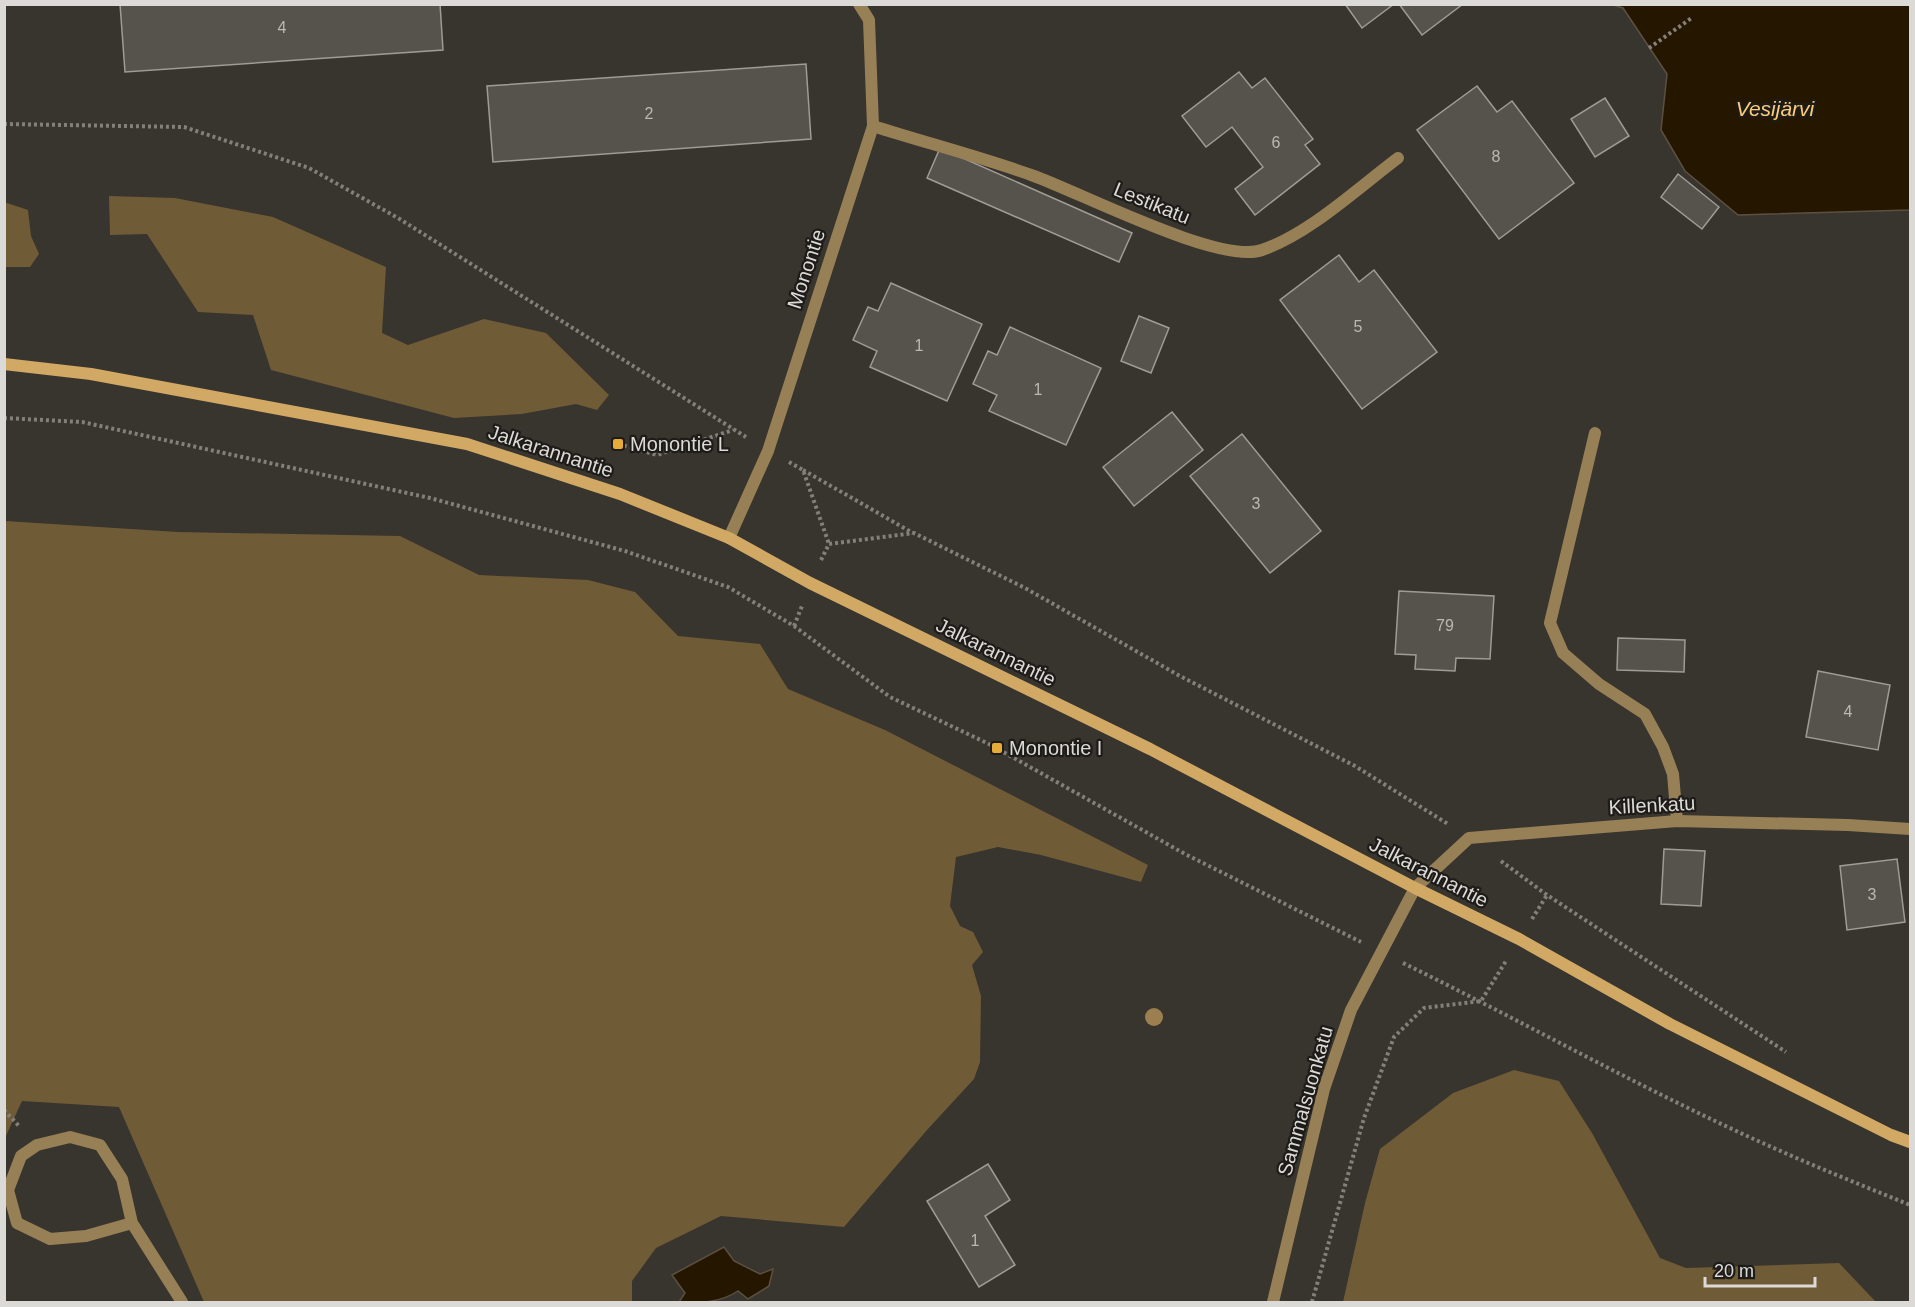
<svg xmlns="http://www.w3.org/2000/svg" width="1915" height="1307" font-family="Arial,sans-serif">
<rect width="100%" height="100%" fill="#38342e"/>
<path fill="#705b37" d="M109,196L175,198L273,217L386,267L382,333L408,345L484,319L546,333L609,395L597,410L576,404L522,414L454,418L271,370L253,315L198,312L147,234L110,235Z
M4,202L28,210L31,236L39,254L30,267H5Z
M5,521L178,532L400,536L479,575L588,580L635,592L678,636L760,644L788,689L885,730L1148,865L1141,882L1041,855L998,847L956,857L950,906L960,926L973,932L983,952L972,965L981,996L980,1062L974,1079L927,1130L844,1227L721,1216L656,1248L632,1281V1302H204L119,1107L22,1101L5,1138Z
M1514,1070L1559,1081L1592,1133L1660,1258L1686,1268L1839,1263L1876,1302H1343L1365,1203L1380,1149L1453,1093Z"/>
<path fill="#251600" stroke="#5c5140" stroke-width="1.5" d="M1613,5H1910V210L1738,215L1685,171L1661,130L1667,74L1623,8Z
M724,1247L734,1261L760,1274L773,1269L769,1286L748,1299L738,1291C720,1303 700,1303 679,1302L685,1293L672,1275Z"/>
<path fill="#56534c" stroke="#a09b94" stroke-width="1.5" d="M120,4H440L443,50L125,72Z
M1345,4H1394L1362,28Z
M1399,4H1463L1422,35Z
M806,64L811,139L493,162L487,86Z
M1239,72L1252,88L1265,78L1313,139L1305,145L1320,164L1255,215L1235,189L1263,167L1232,127L1206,147L1182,116Z
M1477,86L1497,112L1512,101L1574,183L1499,239L1417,130Z
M1605,98L1629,136L1595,157L1571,119Z
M940,148L1132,233L1119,262L927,178Z
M1678,174L1719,207L1702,229L1661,197Z
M1339,255L1359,282L1374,270L1437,352L1362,409L1280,300Z
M891,283L982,324L947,401L870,367L877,351L853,340L868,307L878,311Z
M1139,316L1169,328L1151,373L1121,361Z
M1010,327L1101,368L1066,445L989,411L997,395L973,384L988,351L997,355Z
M1172,412L1203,450L1134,506L1103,467Z
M1242,434L1321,531L1270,573L1190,476Z
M1399,591L1494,596L1490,659L1456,658L1455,671L1415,669L1416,655L1395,654Z
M1618,638L1685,640L1684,672L1617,670Z
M1818,671L1890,685L1878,750L1806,737Z
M1664,849L1705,851L1701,906L1661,904Z
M1897,859L1905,922L1847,930L1840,866Z
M988,1164L1010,1200L985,1216L1015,1265L979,1287L927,1201Z"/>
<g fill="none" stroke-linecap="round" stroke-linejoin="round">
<path stroke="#837f7a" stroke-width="4" stroke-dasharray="3 3" stroke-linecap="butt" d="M1649,48L1693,17
M4,124L184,127L309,168L398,218L746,437
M4,418L82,422L430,498L625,551L728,587L794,626L890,697L989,744L1185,854L1361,942
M618,444L657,455L733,430
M789,462L803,470L829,544
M803,470L913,533
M821,560L829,544L914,533L1025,588L1180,676L1355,766L1448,824
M794,626L802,606
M1501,861L1547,895L1786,1052
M1532,919L1547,895
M1403,963C1528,1024 1649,1093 1776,1149C1821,1169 1866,1187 1910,1205
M4,1110L20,1127
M1312,1302L1364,1118L1394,1037L1424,1008L1481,1001L1506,961"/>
<path stroke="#988056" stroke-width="12" d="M1595,433L1550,623L1563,653L1599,684L1645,714L1663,747L1673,774L1677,821"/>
<path stroke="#988056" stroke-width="12" d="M873,126C926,143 982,157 1034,176C1081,193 1220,265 1262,250C1309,234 1358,188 1398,158
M729,538L768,451L873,126L869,20L859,4
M132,1223L86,1236L50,1239L17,1223L8,1190L21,1156L37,1145L70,1137L100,1145L122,1179L132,1223L182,1302
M1273,1302L1324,1089L1351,1010L1415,888L1469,838L1677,821L1848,825L1910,829"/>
<path stroke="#d1a965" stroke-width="12" d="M4,364L91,374L467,444L620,494L729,538L810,583L1150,749L1415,888L1519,939L1670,1024L1891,1135L1910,1142"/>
</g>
<circle fill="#9c7f50" cx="1154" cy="1017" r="9"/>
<g fill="#e7ac37" stroke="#1e1c19" stroke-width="2">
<rect x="612" y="438" width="12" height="12" rx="3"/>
<rect x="991" y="742" width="12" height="12" rx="3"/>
</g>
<g text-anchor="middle" stroke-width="4.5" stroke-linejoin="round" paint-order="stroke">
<g font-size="16" fill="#bab8b4">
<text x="282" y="33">4</text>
<text x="649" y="119">2</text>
<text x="1276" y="148">6</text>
<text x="1496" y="162">8</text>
<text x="1358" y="332">5</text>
<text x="919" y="351">1</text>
<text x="1038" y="395">1</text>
<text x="1256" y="509">3</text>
<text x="1445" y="631">79</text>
<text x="1848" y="717">4</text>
<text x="1872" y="900">3</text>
<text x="975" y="1246">1</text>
</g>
<g font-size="20" fill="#dcdad6" stroke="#1e1c19">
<text transform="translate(1152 203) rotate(22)" y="7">Lestikatu</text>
<text transform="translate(806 269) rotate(-72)" y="7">Monontie</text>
<text transform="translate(551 451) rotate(18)" y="7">Jalkarannantie</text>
<text transform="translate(996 652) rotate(26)" y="7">Jalkarannantie</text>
<text transform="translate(1652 805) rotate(-3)" y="7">Killenkatu</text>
<text transform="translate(1429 872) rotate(27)" y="7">Jalkarannantie</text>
<text transform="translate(1305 1101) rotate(-74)" y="7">Sammalsuonkatu</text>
</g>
<g font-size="20" fill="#dcdad6" stroke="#1e1c19" text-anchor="start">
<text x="630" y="451">Monontie L</text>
<text x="1009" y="755">Monontie I</text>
</g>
<g font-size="21" font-style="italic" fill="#fbcb78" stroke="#1e1c19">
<text x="1775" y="116">Vesijärvi</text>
</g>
</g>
<rect width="1915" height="1307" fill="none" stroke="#dcdad6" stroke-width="12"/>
<path d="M1705 1277v9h110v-9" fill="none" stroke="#dcdad6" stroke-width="3"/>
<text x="1714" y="1277" font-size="18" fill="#dcdad6" stroke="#1e1c19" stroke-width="4.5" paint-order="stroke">20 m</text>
</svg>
